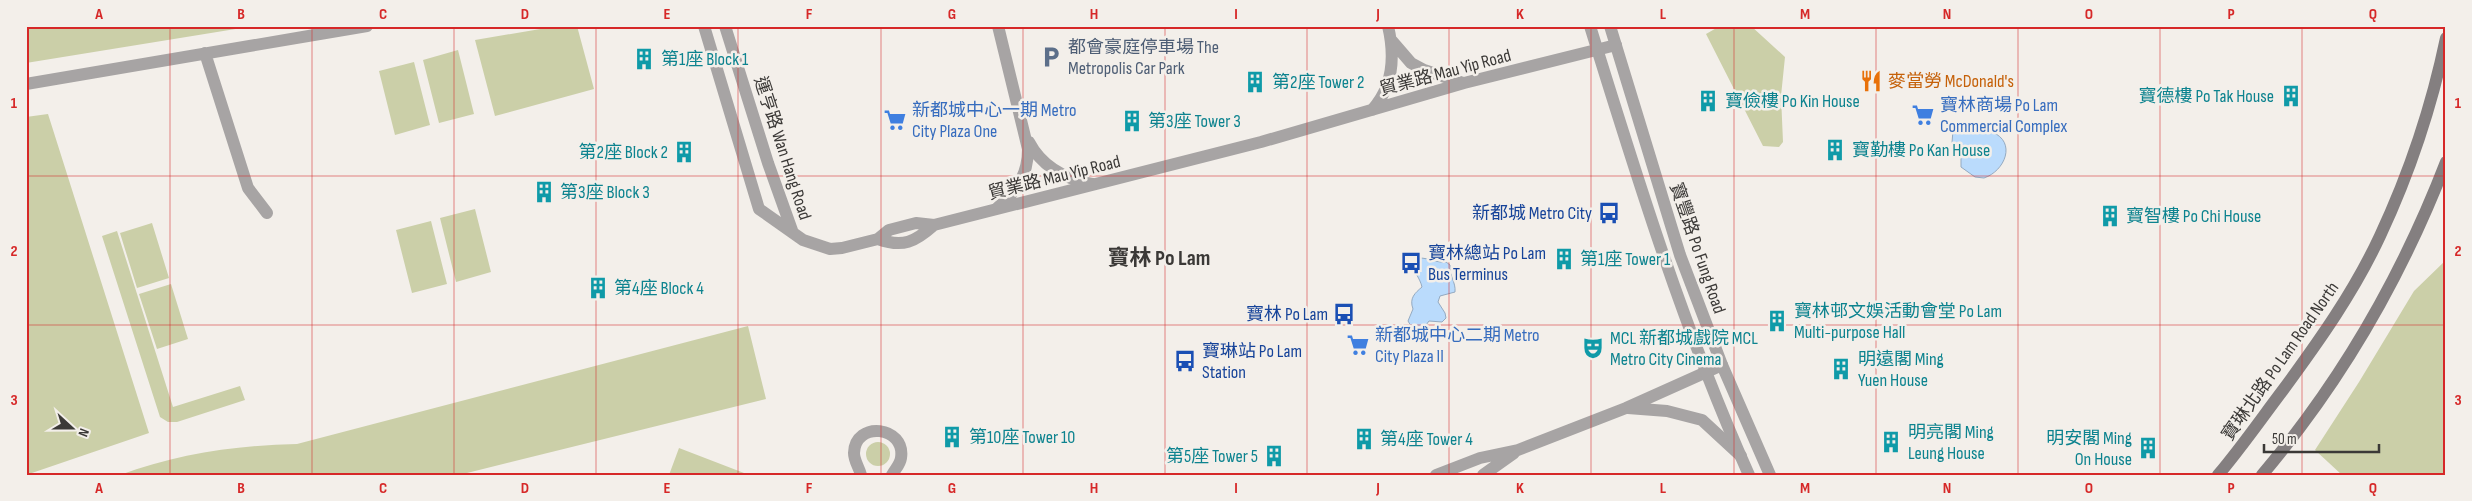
<svg xmlns="http://www.w3.org/2000/svg" width="2472" height="501" font-family="'Sofia Sans Condensed','Noto Sans TC',sans-serif">
<rect width="100%" height="100%" fill="#f3efea"/>
<path fill="#cbcfa8" d="M26,26H254L26,63Z
M558,26H577L594,89L495,116L475,40Z
M1720,26H1751L1785,57L1781,96L1783,142L1779,147L1763,146L1706,34Z
M458,50L474,114L439,123L423,60Z
M414,62L430,125L395,135L379,71Z
M48,114L149,433L26,475V117Z
M475,209L491,272L456,282L440,218Z
M431,221L447,284L412,293L396,230Z
M152,223L169,278L137,288L120,233Z
M117,231L173,407L240,386L245,400L177,422H168L160,417L102,236Z
M2446,260V475H2342L2315,450L2359,382L2414,291Z
M171,284L188,339L157,349L139,294Z
M748,326L766,399L459,475H120C176,454 237,445 297,444Z
M866 454a12 12 0 1 1 24 0a12 12 0 1 1-24 0Z
M679,448L744,473L743,475H669Z"/>
<path fill="#badbfc" stroke="#94aac1" d="M1953,130C1964,131 1982,128 1992,132C2017,142 2005,171 1984,178L1975,177L1961,167V143H1952Z
M1419,258C1430,258 1436,263 1446,262L1450,265C1449,276 1456,282 1455,292L1440,296L1438,302L1445,313L1446,318L1442,322L1429,321L1423,329L1417,331L1411,326L1408,321L1413,309C1409,298 1415,293 1422,287C1420,278 1414,273 1413,264Z"/>
<g fill="none" stroke-linecap="round" stroke-linejoin="round">
<path stroke="#a7a4a4" stroke-width="12" d="M704,26L759,209L803,240L830,249L842,248L878,239L889,230L916,223L934,225L1261,142L1464,83L1616,45
M725,26L768,163L793,233
M1392,41L1411,63L1424,70L1463,83
M205,53L248,188L267,213
M26,84L367,26
M1372,110C1394,86 1395,56 1388,26
M1029,142C1042,167 1065,179 1092,184
M996,209C1016,192 1028,176 1028,149L998,26
M878,239C903,248 915,242 934,225
M1628,408L1667,411L1702,420L1741,456
M861,475C859,467 854,461 854,453C855,420 906,426 901,458C900,465 895,469 892,475
M1436,475L1480,458L1518,450L1626,408L1722,365
M1483,475L1514,453"/>
<path stroke="#a7a4a4" stroke-width="12" d="M1590,26C1637,178 1684,330 1749,475
M1610,26L1680,255L1722,365L1770,475"/>
<path stroke="#847f80" stroke-width="12" d="M2218,475C2241,448 2261,419 2283,390C2319,341 2354,292 2380,236C2409,174 2432,105 2446,38
M2262,475C2341,382 2402,276 2446,162"/>
</g>
<path fill="none" stroke="#d62828" stroke-width="1" stroke-opacity="0.55" d="M170,26V475M312,26V475M454,26V475M596,26V475M738,26V475M881,26V475M1023,26V475M1165,26V475M1307,26V475M1449,26V475M1591,26V475M1734,26V475M1876,26V475M2018,26V475M2160,26V475M2302,26V475M26,176H2446M26,325H2446"/>
<defs>
<g id="parking-bare" transform="scale(1.725)"><path d="M-3.5-5.5H1a3.5 3.5 0 0 1 0 7H-1V5.5H-3.5ZM-1-3.4V-.6H.8a1.4 1.4 0 0 0 0-2.8Z" fill="#5c6f8a" stroke="#f3efea" stroke-width="2.5" paint-order="stroke"/></g>
<g id="building-bare" transform="scale(1.725)"><path d="M-4-6H4V6H1V3H-1V6H-4ZM-2.5-4.3h1.7v1.8h-1.7ZM.8-4.3h1.7v1.8H.8ZM-2.5-1h1.7V.8h-1.7ZM.8-1h1.7V.8H.8Z" fill="#0f9aa8" stroke="#f3efea" stroke-width="2.5" paint-order="stroke"/></g>
<g id="restaurant-bare" transform="scale(1.725)"><path d="M-5-6h1v4h1v-4h1v4h1v-4h1v5L-1.5 .5V6h-2V.5L-5-1ZM5-6V6H3V1.5H1.5Q1.5-4 5-6Z" fill="#e8710a" stroke="#f3efea" stroke-width="2.5" paint-order="stroke"/></g>
<g id="supermarket-bare" transform="scale(1.725)"><path d="M-6-5.5h2.5l.6 2H6L4.5 2H-2.5L-4.4-4H-6ZM-1.5 3.2a1.3 1.3 0 1 0 .1 0ZM3 3.2a1.3 1.3 0 1 0 .1 0Z" fill="#3f7fe0" stroke="#f3efea" stroke-width="2.5" paint-order="stroke"/></g>
<g id="bus-bare" transform="scale(1.725)"><path d="M-5-6H5V4H4V6H2V4H-2V6H-4V4H-5ZM-3.5-4V0h7V-4ZM-3.5 1.2v1.5H-2V1.2ZM2 1.2v1.5H3.5V1.2Z" fill="#1a4fb4" stroke="#f3efea" stroke-width="2.5" paint-order="stroke"/></g>
<g id="theatre-bare" transform="scale(1.725)"><path d="M-5-5.5Q0-4 5-5.5V0Q5 5 0 6Q-5 5-5 0ZM-3.3-2.5H-1v1.5H-3.3ZM1-2.5H3.3v1.5H1ZM-2.8 1Q0 5.5 2.8 1Z" fill="#0f9aa8" stroke="#f3efea" stroke-width="2.5" paint-order="stroke"/></g>
</defs>
<g fill-rule="evenodd">
<use href="#parking-bare" x="1051" y="57"/>
<use href="#building-bare" x="644" y="59"/>
<use href="#restaurant-bare" x="1871" y="81"/>
<use href="#building-bare" x="1255" y="82"/>
<use href="#building-bare" x="2291" y="96"/>
<use href="#building-bare" x="1708" y="101"/>
<use href="#supermarket-bare" x="1923" y="115"/>
<use href="#supermarket-bare" x="895" y="120"/>
<use href="#building-bare" x="1132" y="121"/>
<use href="#building-bare" x="1835" y="150"/>
<use href="#building-bare" x="684" y="152"/>
<use href="#building-bare" x="544" y="192"/>
<use href="#bus-bare" x="1609" y="213"/>
<use href="#building-bare" x="2110" y="216"/>
<use href="#building-bare" x="1564" y="259"/>
<use href="#bus-bare" x="1411" y="263"/>
<use href="#building-bare" x="598" y="288"/>
<use href="#bus-bare" x="1344" y="314"/>
<use href="#building-bare" x="1777" y="321"/>
<use href="#supermarket-bare" x="1358" y="345"/>
<use href="#theatre-bare" x="1593" y="348"/>
<use href="#bus-bare" x="1185" y="361"/>
<use href="#building-bare" x="1841" y="369"/>
<use href="#building-bare" x="952" y="437"/>
<use href="#building-bare" x="1364" y="439"/>
<use href="#building-bare" x="1891" y="442"/>
<use href="#building-bare" x="2148" y="448"/>
<use href="#building-bare" x="1274" y="456"/>
</g>
<g text-anchor="middle" stroke-width="5" stroke-linejoin="round" paint-order="stroke">
<g font-size="18" fill="#4e5e75" stroke="#f3efea" text-anchor="start">
<text x="1068" y="53">都會豪庭停車場 The<tspan x="1068" dy="21">Metropolis Car Park</tspan></text>
</g>
<g font-size="18" fill="#0d838f" stroke="#f3efea" text-anchor="start">
<text x="661" y="65">第1座 Block 1</text>
<text x="1272" y="88">第2座 Tower 2</text>
<text x="2274" y="102" text-anchor="end">寶德樓 Po Tak House</text>
<text x="1725" y="107">寶儉樓 Po Kin House</text>
<text x="1148" y="127">第3座 Tower 3</text>
<text x="1852" y="156">寶勤樓 Po Kan House</text>
<text x="668" y="158" text-anchor="end">第2座 Block 2</text>
<text x="560" y="198">第3座 Block 3</text>
<text x="2126" y="222">寶智樓 Po Chi House</text>
<text x="1580" y="265">第1座 Tower 1</text>
<text x="614" y="294">第4座 Block 4</text>
<text x="1794" y="317">寶林邨文娛活動會堂 Po Lam<tspan x="1794" dy="21">Multi-purpose Hall</tspan></text>
<text x="1610" y="344">MCL 新都城戲院 MCL<tspan x="1610" dy="21">Metro City Cinema</tspan></text>
<text x="1858" y="365">明遠閣 Ming<tspan x="1858" dy="21">Yuen House</tspan></text>
<text x="1908" y="438">明亮閣 Ming<tspan x="1908" dy="21">Leung House</tspan></text>
<text x="969" y="443">第10座 Tower 10</text>
<text x="2132" y="444" text-anchor="end">明安閣 Ming<tspan x="2132" dy="21">On House</tspan></text>
<text x="1380" y="445">第4座 Tower 4</text>
<text x="1258" y="462" text-anchor="end">第5座 Tower 5</text>
</g>
<g font-size="18" fill="#3b3937" stroke="#f3efea">
<text transform="translate(1445 72) rotate(-15)" y="6">貿業路 Mau Yip Road</text>
<text transform="translate(783 148) rotate(72)" y="6">運亨路 Wan Hang Road</text>
<text transform="translate(1054 177) rotate(-14)" y="6">貿業路 Mau Yip Road</text>
<text transform="translate(1698 248) rotate(71)" y="6">寶豐路 Po Fung Road</text>
<text transform="translate(2280 361) rotate(-55)" y="6">寶琳北路 Po Lam Road North</text>
</g>
<g font-size="18" fill="#c56008" stroke="#f3efea" text-anchor="start">
<text x="1888" y="87">麥當勞 McDonald's</text>
</g>
<g font-size="18" fill="#366cbe" stroke="#f3efea" text-anchor="start">
<text x="1940" y="111">寶林商場 Po Lam<tspan x="1940" dy="21">Commercial Complex</tspan></text>
<text x="912" y="116">新都城中心一期 Metro<tspan x="912" dy="21">City Plaza One</tspan></text>
<text x="1375" y="341">新都城中心二期 Metro<tspan x="1375" dy="21">City Plaza II</tspan></text>
</g>
<g font-size="18" fill="#164399" stroke="#f3efea" text-anchor="end">
<text x="1592" y="219">新都城 Metro City</text>
<text x="1428" y="259" text-anchor="start">寶林總站 Po Lam<tspan x="1428" dy="21">Bus Terminus</tspan></text>
<text x="1328" y="320">寶林 Po Lam</text>
<text x="1202" y="357" text-anchor="start">寶琳站 Po Lam<tspan x="1202" dy="21">Station</tspan></text>
</g>
<g font-size="22" font-weight="bold" fill="#3b3937" stroke="#f3efea">
<text x="1159" y="265">寶林 Po Lam</text>
</g>
</g>
<rect width="2472" height="501" fill="none" stroke="#f3efea" stroke-width="55"/>
<g transform="translate(72 428) rotate(111)" stroke="#f3efea" stroke-width="4" paint-order="stroke">
<path d="M0-4L9 19L0 12L-9 19Z" fill="#3b3937"/>
<text y="-8" font-size="14" font-weight="bold" text-anchor="middle" fill="#3b3937">N</text>
</g>
<path d="M2264 444v8h115v-8" fill="none" stroke="#3b3937" stroke-width="2.5"/>
<text x="2272" y="444" font-size="15" fill="#3b3937" stroke="#f3efea" stroke-width="4" paint-order="stroke">50 m</text>
<rect x="28" y="28" width="2416" height="446" fill="none" stroke="#d62828" stroke-width="2"/>
<g font-size="16" text-anchor="middle" font-weight="bold" fill="#d62828">
<text x="99" y="19">A</text>
<text x="241" y="19">B</text>
<text x="383" y="19">C</text>
<text x="525" y="19">D</text>
<text x="667" y="19">E</text>
<text x="809" y="19">F</text>
<text x="952" y="19">G</text>
<text x="1094" y="19">H</text>
<text x="1236" y="19">I</text>
<text x="1378" y="19">J</text>
<text x="1520" y="19">K</text>
<text x="1663" y="19">L</text>
<text x="1805" y="19">M</text>
<text x="1947" y="19">N</text>
<text x="2089" y="19">O</text>
<text x="2231" y="19">P</text>
<text x="2373" y="19">Q</text>
<text x="14" y="108">1</text>
<text x="2458" y="108">1</text>
<text x="14" y="256">2</text>
<text x="2458" y="256">2</text>
<text x="14" y="405">3</text>
<text x="2458" y="405">3</text>
<text x="99" y="493">A</text>
<text x="241" y="493">B</text>
<text x="383" y="493">C</text>
<text x="525" y="493">D</text>
<text x="667" y="493">E</text>
<text x="809" y="493">F</text>
<text x="952" y="493">G</text>
<text x="1094" y="493">H</text>
<text x="1236" y="493">I</text>
<text x="1378" y="493">J</text>
<text x="1520" y="493">K</text>
<text x="1663" y="493">L</text>
<text x="1805" y="493">M</text>
<text x="1947" y="493">N</text>
<text x="2089" y="493">O</text>
<text x="2231" y="493">P</text>
<text x="2373" y="493">Q</text>
</g>
</svg>
